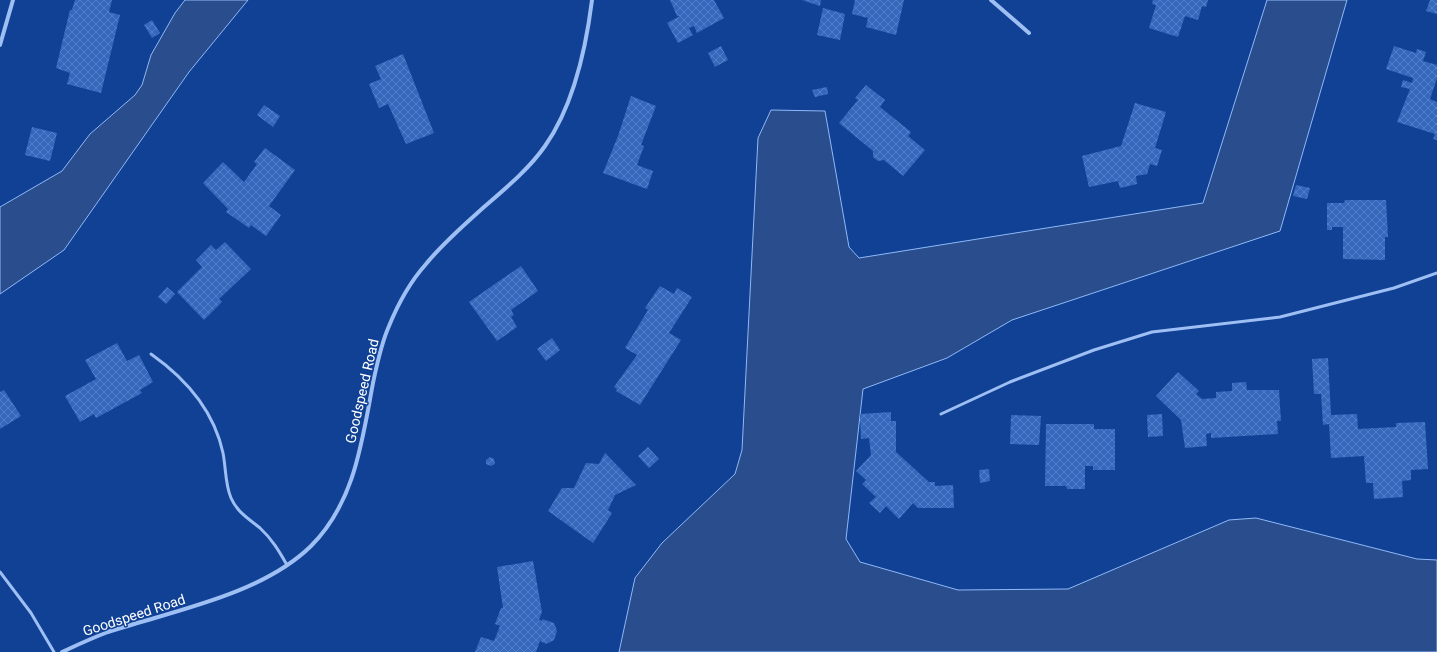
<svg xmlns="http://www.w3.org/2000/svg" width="1437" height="652" font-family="Roboto,sans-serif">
<defs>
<pattern id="building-cross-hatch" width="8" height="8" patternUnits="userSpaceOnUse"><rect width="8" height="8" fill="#3468bc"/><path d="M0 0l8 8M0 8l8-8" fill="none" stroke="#527fc6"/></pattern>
</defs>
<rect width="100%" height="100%" fill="#104195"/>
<path fill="#294d8d" stroke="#8fb9f8" d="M185,0H248L189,72L64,250L0,294V207L62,171L90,134L135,95L142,85L151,55L175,13Z
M1267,0H1347L1280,231L1012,320L947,358L863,389L846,539L860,562L958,590L1068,589L1229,520L1256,518L1417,559L1437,560V652H619L635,578L662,543L735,474L742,450L758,138L771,110L825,111L849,247L859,258L1203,203Z"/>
<path fill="url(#building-cross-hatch)" d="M75,0H112L109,12L120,15L101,93L67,84L70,73L56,68L70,10H72Z
M670,0H714L724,18L697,33L694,26L689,28L693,35L678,43L667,23L680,16H677Z
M802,0H821L820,6Z
M855,0H904L896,35L866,27L868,18L852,14Z
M1153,0H1208L1206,7L1202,6L1198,20L1185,16L1178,37L1149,28L1156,5L1152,4Z
M1430,0H1437V14L1426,11Z
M823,8L845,14L840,40L817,35Z
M152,20L160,33L152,38L144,25Z
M721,46L728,60L715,67L708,53Z
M1394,46L1416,53L1417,49L1426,52L1423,61L1437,65V78L1430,99L1437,102V140L1433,139L1435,134L1397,122L1410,89L1401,87L1403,80L1412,83L1413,78L1386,69Z
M403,54L434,133L406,144L388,104L379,108L369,84L381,79L375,66Z
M866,85L885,100L880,107L911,132L908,136L925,150L903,176L884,160L878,161L873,157V151L839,123L858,100L855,98Z
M827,87L828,94L815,97L812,90Z
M631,96L656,106L641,145L644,146L637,165L653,171L647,189L603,173L618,136Z
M1135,103L1166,112L1155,148L1162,150L1157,166L1150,164L1147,174L1136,176L1137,184L1120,188L1118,181L1089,187L1082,156L1121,146Z
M264,105L280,116L273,127L257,115Z
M32,127L57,133L50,161L25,155Z
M265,148L295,170L269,206L281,215L266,236L251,225L249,228L226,212L228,209L203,183L223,162L244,182L257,164L254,162Z
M1296,185L1310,188L1307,199L1293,196Z
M1345,200H1386L1388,237H1385V260L1343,259V227H1332V230H1327V203H1344Z
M225,242L251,269L219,299L222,302L204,320L177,292L202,267L196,260L211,245L216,250Z
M521,266L538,291L511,310L514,315L511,317L517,327L497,341L469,302Z
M660,286L674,294L677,288L692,297L669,333L681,340L640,405L616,391L617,389L614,387L637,355L625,348L648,310L645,308Z
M167,287L175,294L166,304L158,297Z
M552,338L560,350L546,361L537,349Z
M117,343L127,361L139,355L153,382L140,390L142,393L96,418L94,414L80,422L65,396L96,379L85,360Z
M1328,358L1331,415L1357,414L1358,429L1396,427V423L1425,422L1428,469L1411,470V480L1402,481L1403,497L1374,499L1373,483H1366L1364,456L1331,458L1329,424L1323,425L1321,394H1314L1312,359Z
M1178,372L1199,391L1196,394L1202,399L1216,398V392L1232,391V383L1246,382L1247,390H1279L1281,421H1277L1278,434L1211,438V433L1206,434L1207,446L1185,448L1181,420L1156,396Z
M4,390L21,416L0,429V392Z
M891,412V421H896V452L929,482H935V486L953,485L954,508H918L913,503L899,519L886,506L880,513L869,503L876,497L862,484L866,480L856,471L871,455L869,438L861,439L860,414Z
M1162,414L1163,436L1148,437L1147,415Z
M1011,415L1041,416L1039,445L1010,444Z
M1046,424H1094V429H1115V470H1093V466H1085V489H1067L1066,486H1045Z
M648,447L659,459L649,468L638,456Z
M605,453L636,485L615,495L608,510L612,513L593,543L548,511L562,488H574L586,463L599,464Z
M490,457L494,459L495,464L491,466L486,464V460Z
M989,469L990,481L980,483L979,470Z
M533,561L542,612L539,620L542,621V619L554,623L557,631L554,640L546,644L540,641L536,652H475L481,637L494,641L500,626L495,624L501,608H503L497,567Z"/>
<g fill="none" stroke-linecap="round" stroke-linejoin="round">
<path stroke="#9ebff4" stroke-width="3" d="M151,354C185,378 214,411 223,453C226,468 225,484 231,498C237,512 249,519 260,528C272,539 279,551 287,565
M941,414L1010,382L1094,350L1152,332L1280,317L1394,288L1437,273
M0,572L31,613L54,652"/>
<path stroke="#9ebff4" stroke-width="4" d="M991,0L1029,33
M0,45L13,0
M62,652C77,645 92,638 108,632C172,611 261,595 311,546C355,502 362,441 373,383C377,364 381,344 389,326C398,304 410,282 426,264C443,243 464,225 484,207C506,188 529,169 545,146C574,105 586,48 592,0"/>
</g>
<g text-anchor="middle" stroke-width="3" stroke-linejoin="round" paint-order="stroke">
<g font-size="14" fill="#fff" stroke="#104195">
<text transform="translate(362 391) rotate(-77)" y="5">Goodspeed Road</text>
<text transform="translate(134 615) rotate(-18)" y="5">Goodspeed Road</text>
</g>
</g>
</svg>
